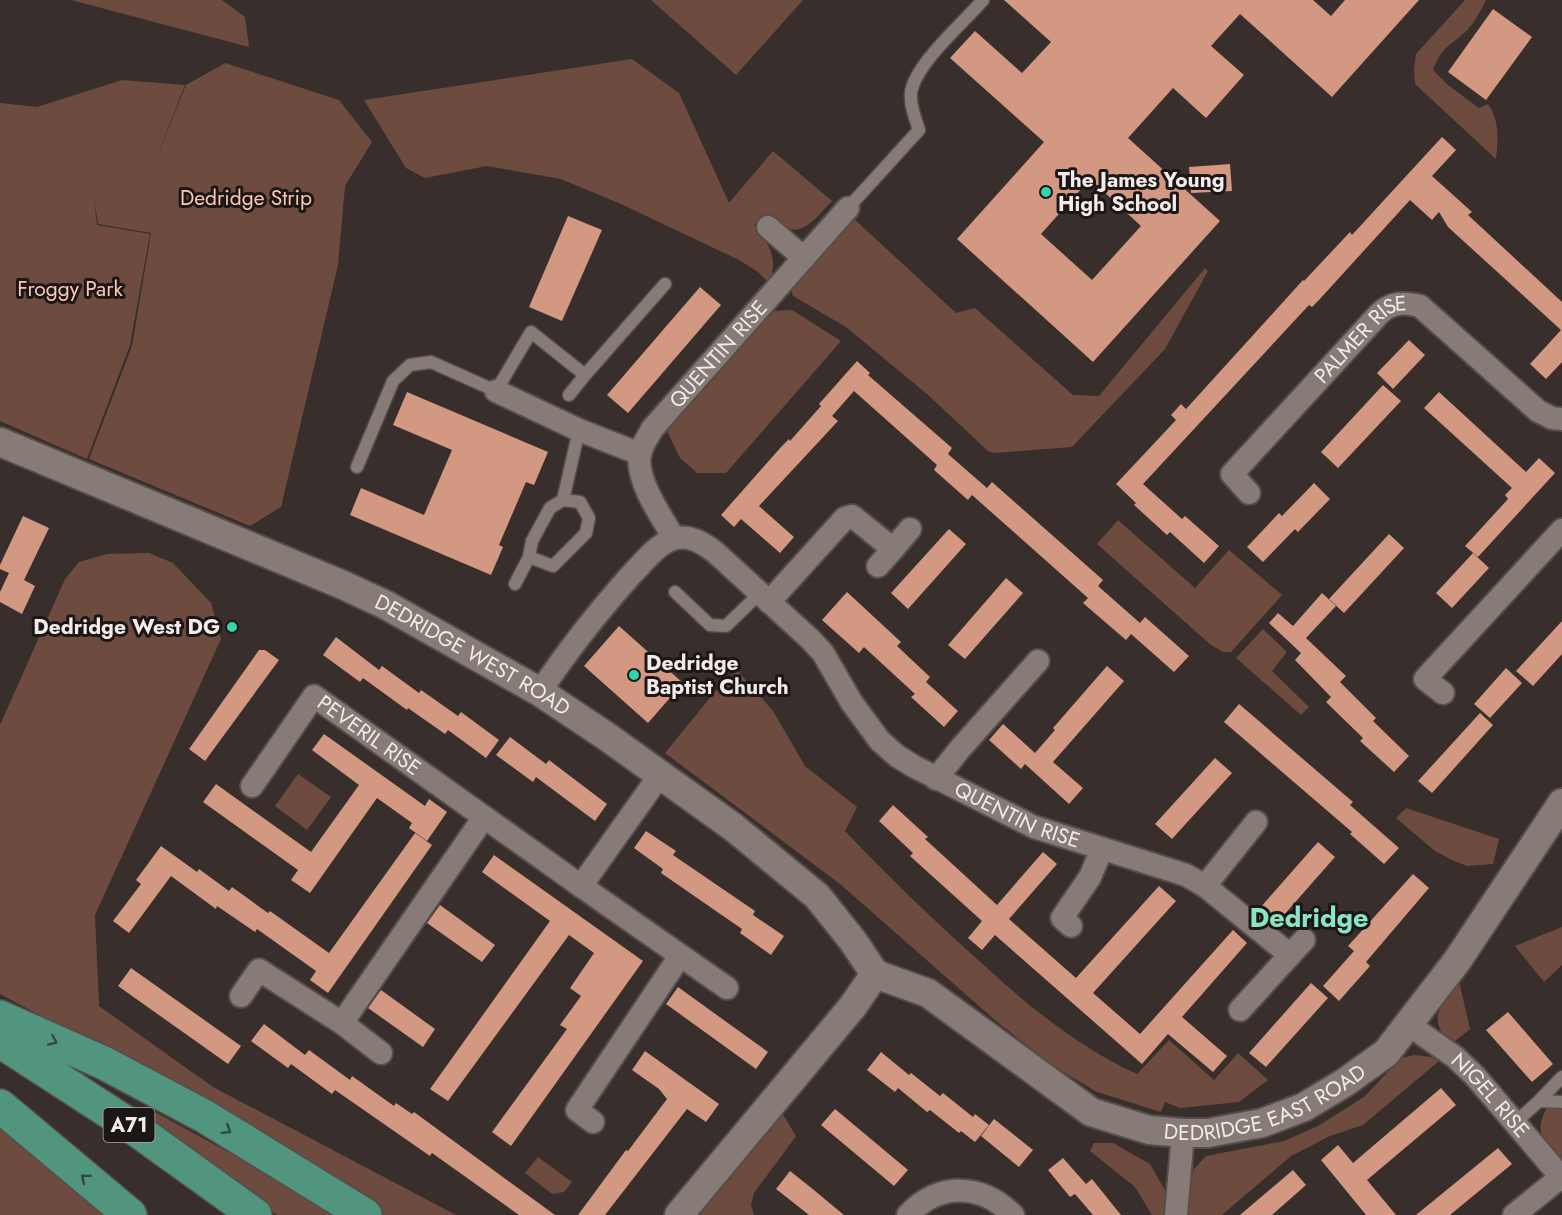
<svg xmlns="http://www.w3.org/2000/svg" width="1562" height="1215" font-family="Jost,sans-serif">
<rect width="100%" height="100%" fill="#382e2b"/>
<path fill="#6d4c3f" d="M71,0H222L245,17L249,47Z
M651,0H803L736,75Z
M1465,0H1486C1480,12 1474,24 1464,33C1446,49 1443,46 1433,70L1448,85L1479,108L1488,104C1500,121 1498,140 1496,159L1415,84L1414,69L1416,54Z
M632,59L679,93L729,203L773,151L832,201C807,228 798,242 765,215L754,225C769,243 779,259 769,283L758,272L739,260L621,204L561,179L487,166L425,178L406,168L364,100Z
M225,63L339,100L372,142L345,186L338,265L281,507L250,526L89,459L132,346L151,233L98,224L94,198L97,225L150,234L130,345L87,459L0,421V103L37,107L122,80L185,85L150,174L186,85Z
M852,217L956,313L975,308L1073,395L1099,396L1205,268L1208,271L1165,349L1072,447L994,453L988,451L927,394L846,327L793,296L791,288Z
M792,310L841,341L726,473H697L680,458L667,431L771,311Z
M1118,520L1195,588L1229,550L1282,595L1231,652H1223L1211,645L1097,544Z
M149,553L173,563L211,603L221,639L95,915L99,1006L213,1087L456,1215H379L181,1091L0,994V725L65,579L79,562L107,554Z
M1263,629L1287,652L1272,671L1309,707L1301,715L1236,658Z
M737,670L773,711L805,766L857,807L845,831C887,875 931,918 977,959C1026,1004 1076,1046 1137,1074L1169,1040L1214,1080L1238,1053L1268,1080L1239,1102L1180,1108L1165,1102L1161,1112L1097,1092L1053,1066L996,1021L840,884L665,753L713,694Z
M298,774L331,797L307,830L275,806Z
M1406,808L1499,839L1493,864L1467,866L1452,860L1435,851L1396,818Z
M1562,927V965L1544,982L1515,946Z
M1459,981L1470,1029L1450,1045C1427,1015 1440,1007 1459,981Z
M1415,1055L1432,1057L1439,1061L1363,1125L1330,1136L1291,1156L1222,1215H1186L1188,1186L1194,1169L1206,1156L1284,1141L1318,1126L1364,1097L1401,1058Z
M1559,1107L1562,1108V1164C1546,1146 1532,1133 1547,1108Z
M153,1111L287,1184L336,1215H277L149,1121Z
M779,1113L784,1116L796,1136L754,1193L751,1205L754,1215H696Z
M0,1122L107,1215H0Z
M1094,1143H1113L1150,1164L1171,1201L1170,1215H1152L1135,1187L1090,1151Z
M538,1157L572,1182L564,1192L552,1194L525,1173Z"/>
<path fill="#d29882" fill-rule="evenodd" d="M1004,0H1313L1331,16L1345,0H1419L1332,97L1240,14L1211,46L1244,75L1206,118L1173,88L1128,138L1220,221L1093,362L957,239L1044,142L950,58L975,31L1022,73L1051,42ZM1090,179L1141,226L1092,280L1041,234Z
M1493,9L1532,37L1486,100L1448,72Z
M1442,137L1456,150L1432,176L1472,212L1468,215L1562,302V362L1546,379L1530,364L1561,330L1448,227L1439,212L1432,220L1410,200L1319,300L1312,307L1309,305L1143,484L1182,519L1185,516L1219,546L1204,563L1170,532L1167,535L1134,505L1136,503L1116,484L1176,420L1171,415L1181,404L1186,409L1303,280L1304,281L1350,232L1352,235Z
M1230,164L1232,191L1191,193L1189,167Z
M568,216L602,230L562,321L529,307Z
M700,287L721,305L628,413L607,395Z
M1409,340L1425,355L1393,389L1377,373Z
M857,361L870,373L868,375L952,448L948,454L964,468L987,488L992,482L1103,580L1098,586L1140,623L1145,617L1189,656L1174,672L1131,634L1126,640L1083,603L1088,598L972,495L968,500L934,470L937,465L854,391L832,416L838,421L759,506L794,537L780,553L741,519L734,527L721,515L782,446L789,439L790,441L821,406L819,404Z
M1383,385L1401,401L1338,468L1321,452Z
M407,392L548,452L534,485L526,482L499,545L503,547L491,575L350,515L361,488L424,515L452,450L393,425Z
M1439,392L1526,472L1539,458L1555,473L1478,557L1465,546L1508,499L1505,495L1512,488L1424,408Z
M1314,483L1330,499L1298,532L1295,529L1263,562L1247,547L1279,513L1282,516Z
M23,516L49,528L24,580L35,586L22,614L0,602V592L9,573L0,569V565Z
M949,529L966,544L908,609L891,593Z
M1389,534L1404,548L1344,613L1329,599Z
M1473,553L1489,568L1452,608L1436,593Z
M1006,578L1023,593L965,659L948,645Z
M847,592L901,642L897,646L930,677L926,682L958,711L944,727L911,697L915,694L864,647L859,653L822,620Z
M1322,593L1336,606L1306,638L1346,676L1340,682L1376,718L1373,721L1409,756L1394,772L1360,741L1363,738L1326,702L1331,697L1295,660L1301,653L1269,623L1278,613L1293,626Z
M1562,621V654L1533,686L1516,671Z
M619,626L683,683L648,723L584,666Z
M336,637L379,670L382,666L419,693L421,690L458,716L461,712L499,740L486,758L448,730L445,734L408,708L407,710L363,678L360,682L323,655Z
M259,650H265L279,660L205,761L189,749Z
M1107,666L1124,681L1053,762L1083,788L1069,804L1025,764L1021,769L989,740L1003,724L1035,753L1055,730L1053,728Z
M1506,668L1522,683L1490,718L1474,704Z
M1239,704L1353,802L1350,805L1399,848L1384,864L1350,834L1352,832L1224,722Z
M1480,713L1493,725L1432,793L1418,781Z
M324,734L425,806L429,799L447,812L427,841L409,828L412,823L377,798L310,893L291,880L298,870L203,802L216,784L311,852L359,785L312,750Z
M510,737L546,764L549,760L607,804L595,821L536,777L533,782L496,755Z
M1215,758L1232,773L1172,839L1155,824Z
M893,805L928,837L925,839L997,905L1043,852L1057,864L1009,919L1076,978L1159,886L1176,901L1093,993L1140,1034L1233,930L1247,943L1182,1017L1227,1056L1213,1072L1168,1034L1142,1064L995,935L982,950L968,938L982,921L910,856L913,853L879,821Z
M646,831L676,851L673,855L755,911L753,915L784,936L771,955L740,933L742,929L661,873L663,869L634,848Z
M415,833L432,845L328,993L310,980L316,971L257,929L255,932L217,906L216,909L171,876L129,933L113,921L141,884L136,880L161,846L197,872L199,869L229,891L232,887L268,913L270,911L329,953Z
M1318,842L1335,857L1276,924L1259,909Z
M494,855L643,961L511,1146L492,1132L567,1029L560,1025L581,996L570,988L594,953L569,935L448,1101L430,1089L550,921L482,872Z
M1413,874L1429,888L1366,962L1370,966L1339,1001L1323,986L1354,951L1348,946Z
M440,905L495,945L482,962L427,923Z
M131,968L241,1046L228,1064L118,986Z
M1311,983L1328,998L1266,1067L1249,1053Z
M678,987L768,1052L756,1069L666,1004Z
M381,990L435,1029L423,1047L368,1008Z
M1508,1012L1553,1064L1532,1082L1486,1030Z
M264,1024L305,1055L309,1050L350,1080L352,1076L394,1106L396,1103L412,1114L414,1112L555,1215H519L432,1153L430,1156L335,1090L332,1094L291,1064L288,1068L251,1041Z
M645,1051L719,1104L706,1122L687,1109L605,1215H578L626,1150L628,1151L667,1099L659,1089L632,1070Z
M881,1052L909,1075L911,1073L940,1096L943,1093L973,1117L975,1114L989,1125L975,1142L961,1131L959,1133L930,1110L927,1112L898,1088L895,1092L867,1070Z
M1441,1088L1456,1105L1367,1180L1396,1215H1366L1321,1160L1338,1145L1353,1163Z
M835,1109L908,1170L894,1186L821,1125Z
M994,1119L1033,1150L1019,1167L981,1136Z
M1498,1148L1512,1164L1484,1187L1450,1215H1416Z
M1063,1158L1086,1184L1092,1179L1121,1215H1093L1075,1194L1070,1197L1048,1170Z
M1293,1170L1306,1185L1272,1215H1240Z
M790,1171L809,1186L844,1215H809L785,1196L776,1189Z"/>
<g fill="none" stroke-linecap="round" stroke-linejoin="round">
<g stroke="#564d4b" stroke-width="15">
<path id="service" d="M848,208L919,130C915,118 908,100 912,88C920,60 963,23 983,0
M569,395L585,375
M357,467L393,381L410,365L431,362L496,391L531,332L585,375L665,284
M563,500L579,430
M515,584L529,557L532,541L550,508L563,500L580,502L589,518L586,533L553,566L529,557
M675,592L710,625L726,626L759,594
M1539,1101L1562,1077
M1516,1122L1539,1101L1562,1102"/>
</g>
<g stroke="#564d4b" stroke-width="26">
<g id="minor">
<path d="M768,227L804,258"/>
<path d="M496,391L579,430L640,454"/>
<path id="s1" d="M1249,493L1232,474L1379,314C1391,302 1404,302 1420,306L1538,411L1552,418L1562,419"/>
<path id="s2" d="M674,538C662,518 635,479 640,455C641,446 648,437 652,429L848,208"/>
<path d="M878,566L893,549"/>
<path d="M769,602L845,518L852,516L893,549L910,529"/>
<path id="s3" d="M540,692C567,651 598,612 631,575C643,563 656,545 673,539C689,534 703,543 715,552L810,639L823,653L852,703L880,741L897,756L915,767L1034,827L1186,875L1205,886L1290,955L1304,940"/>
<path d="M1443,693L1425,679L1562,530"/>
<path d="M660,775L581,886L727,988"/>
<path d="M936,779L959,750L1038,661"/>
<path id="s4" d="M252,786L314,696L484,817"/>
<path d="M1205,886L1256,822"/>
<path d="M1071,926L1062,918L1090,877L1102,849"/>
<path d="M241,996L259,970L342,1023"/>
<path d="M1240,1010L1290,955"/>
<path id="s5" d="M1409,1025L1455,1057L1475,1076L1562,1178"/>
<path d="M381,1053L342,1023L484,817L581,886"/>
<path d="M593,1122L577,1110L680,956"/>
<path d="M908,1215C939,1182 981,1183 1013,1215"/>
<path d="M1176,1215L1183,1133"/>
<path d="M1514,1215L1561,1177"/>
</g>
</g>
<g stroke="#564d4b" stroke-width="32">
<g id="tertiary">
<path id="s6" d="M0,442L343,585L386,605L540,692L606,736L733,827L817,896L853,941L875,974"/>
<path id="s7" d="M875,974L928,993L1091,1112L1149,1130L1183,1133H1208L1262,1123L1304,1107L1344,1083L1386,1053L1457,961L1562,803"/>
<path d="M679,1215L853,1006L875,974"/>
</g>
</g>
<g stroke="#564d4b" stroke-width="36">
<path id="primary" d="M0,1017L104,1063L204,1116L365,1215
M0,1041L134,1128L255,1215
M0,1106L130,1215"/>
</g>
<use href="#service" stroke="#877b77" stroke-width="12"/>
<use href="#minor" stroke="#877b77" stroke-width="22"/>
<use href="#tertiary" stroke="#877b77" stroke-width="28"/>
<use href="#primary" stroke="#52957e" stroke-width="33"/>
</g>
<defs><path id="oneway-chevron" d="M-2-3.5L2.5 0L-2 3.5" fill="none" stroke-width="1.6" stroke-linecap="round" stroke-linejoin="round" transform="scale(1.5)"/></defs>
<g stroke="#324940">
<use href="#oneway-chevron" transform="translate(53 1041) rotate(24)"/>
<use href="#oneway-chevron" transform="translate(227 1130) rotate(32)"/>
<use href="#oneway-chevron" transform="translate(85 1178) rotate(-140)"/>
</g>
<g fill="#34d4a8" stroke="#1c1716" stroke-width="2">
<circle cx="1046" cy="192" r="6"/>
<circle cx="232" cy="627" r="6"/>
<circle cx="634" cy="675" r="6"/>
</g>
<g text-anchor="middle" stroke-width="6" stroke-linejoin="round" paint-order="stroke">
<rect fill="#1c1716" stroke="#b2abaa" stroke-width="1.5" x="103.5" y="1108" width="51" height="34" rx="4.5"/>
<g font-size="20" font-weight="bold" fill="#f2ebe9">
<text x="129" y="1132">A71</text>
</g>
<g font-size="21" font-weight="bold" fill="#f2ebe9" stroke="#1c1716" text-anchor="start">
<text x="1058" y="187">The James Young<tspan x="1058" dy="24">High School</tspan></text>
<text x="220" y="634" text-anchor="end">Dedridge West DG</text>
<text x="646" y="670">Dedridge<tspan x="646" dy="24">Baptist Church</tspan></text>
</g>
<g font-size="21" fill="#fcc8b6" stroke="#1c1716">
<text x="246" y="205">Dedridge Strip</text>
<text x="70" y="296">Froggy Park</text>
</g>
<g font-size="21" fill="#f2ebe9" stroke="#1c1716">
<text dy="7" stroke="none"><textPath href="#s1" startOffset="213">PALMER RISE</textPath></text>
<text dy="7" stroke="none"><textPath href="#s2" startOffset="220">QUENTIN RISE</textPath></text>
<text dy="7" stroke="none"><textPath href="#s6" startOffset="519">DEDRIDGE WEST ROAD</textPath></text>
<text dy="7" stroke="none"><textPath href="#s4" startOffset="177">PEVERIL RISE</textPath></text>
<text dy="7" stroke="none"><textPath href="#s3" startOffset="660">QUENTIN RISE</textPath></text>
<text dy="7" stroke="none"><textPath href="#s7" startOffset="441">DEDRIDGE EAST ROAD</textPath></text>
<text dy="7" stroke="none"><textPath href="#s5" startOffset="108">NIGEL RISE</textPath></text>
</g>
<g font-size="27" font-weight="bold" fill="#89e5c4" stroke="#1c1716">
<text x="1309" y="927">Dedridge</text>
</g>
</g>
</svg>
